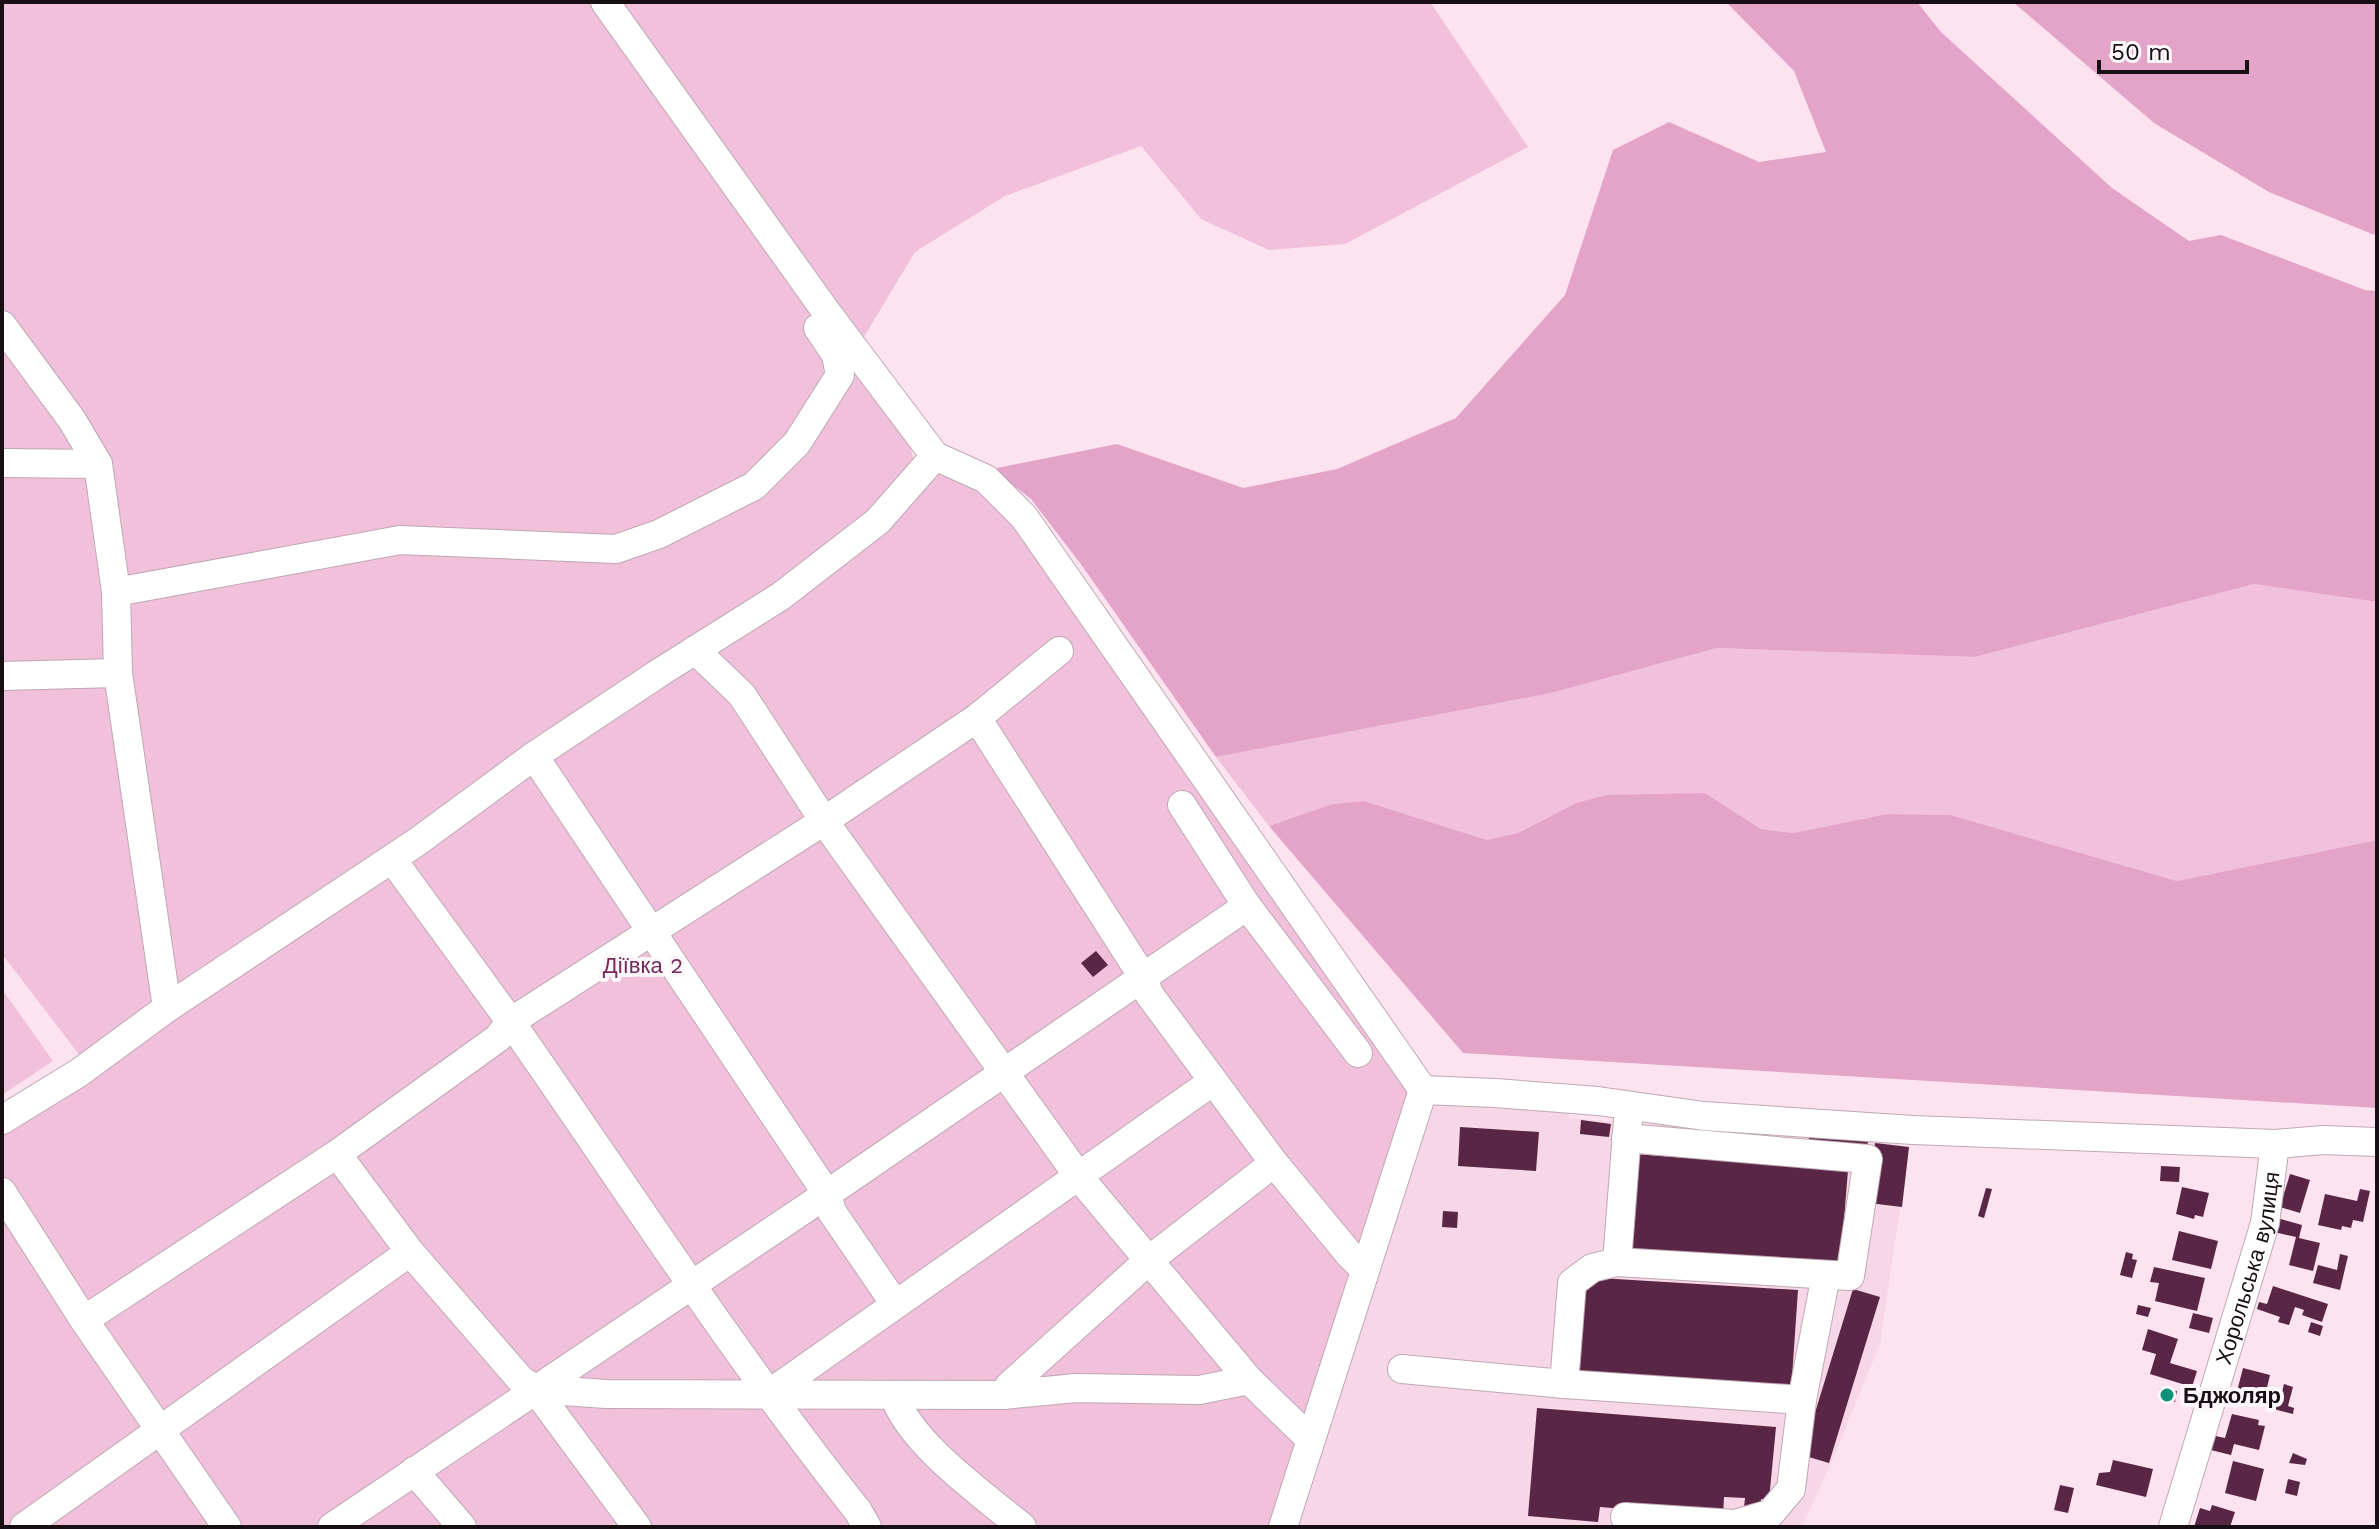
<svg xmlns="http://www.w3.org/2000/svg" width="2379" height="1529" font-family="'Work Sans',sans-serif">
<rect width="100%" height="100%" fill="#fde3f0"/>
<path fill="#f6d6e7" d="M1443,1102L1569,1107V1118L1868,1140L1909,1147L1880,1344L1832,1461L1802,1527H1297L1426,1109Z"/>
<path fill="#f1c0da" d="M2,2H601L908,436L914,461L968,477L1016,521L1411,1080L1409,1120L1276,1527H2V1129L91,1070L2,954Z
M613,2H1430L1528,147L1345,244L1269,250L1201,219L1141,146L1005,196L915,252L858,347Z
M2254,584L2377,602V840L2177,881L1951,815L1887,814L1793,833L1761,829L1705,793L1576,803L1518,833L1487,840L1364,801L1332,804L1269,826L1216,757L1551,693L1717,648L1975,657Z
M2,989L53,1061L2,1095Z"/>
<path fill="#e3a4c7" d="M1726,2H1917L1941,32L2112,188L2189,241L2221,235L2365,290L2377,291V602L2254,584L1975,657L1717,648L1551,693L1216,757L1083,567L1031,499L992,469L1117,444L1243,488L1337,469L1456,418L1565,295L1613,150L1669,122L1759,162L1826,152L1794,71Z
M2013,2H2377V236L2269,192L2154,123Z
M1705,793L1761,829L1793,833L1887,814L1951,815L2177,881L2377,840V1108L1463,1053L1269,826L1332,804L1364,801L1487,840L1518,833L1576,803L1607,795Z"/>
<path fill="#5a2645" d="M1096,951L1108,965L1093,977L1081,963Z
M1581,1120L1611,1124L1609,1137L1580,1134Z
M1460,1127L1539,1132L1536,1171L1458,1166Z
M1809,1137L1868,1140L1867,1152L1808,1148Z
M1875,1143L1909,1147L1902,1207L1869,1203Z
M1635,1154L1848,1170L1840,1270L1627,1253Z
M2161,1166L2180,1167L2179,1182L2160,1181Z
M2290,1174L2310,1180L2300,1213L2280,1207Z
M2182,1187L2209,1193L2203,1217L2195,1215L2194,1219L2176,1214Z
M1986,1188L1992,1189L1984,1218L1978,1216Z
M2360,1189L2370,1191L2363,1222L2353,1220L2351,1228L2342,1226L2341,1230L2318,1225L2325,1194L2357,1201Z
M1443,1211L1458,1212L1457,1228L1442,1227Z
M2277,1218L2302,1225L2299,1238L2320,1243L2313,1271L2289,1265L2296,1237L2274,1232Z
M2179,1231L2218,1241L2211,1269L2172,1260Z
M2126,1252L2133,1254L2132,1259L2137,1260L2132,1278L2120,1275Z
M2340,1254L2348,1256L2340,1290L2313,1283L2318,1265L2337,1270Z
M2154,1267L2205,1278L2197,1311L2155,1301L2159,1283L2150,1282Z
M1583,1277L1798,1290L1791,1392L1577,1379Z
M2273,1286L2328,1304L2322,1322L2302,1315L2304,1310L2295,1307L2289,1325L2278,1322L2280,1317L2257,1309L2259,1302L2267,1304Z
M1853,1289L1880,1297L1829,1463L1802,1455Z
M2138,1305L2151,1308L2148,1317L2136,1314Z
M2193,1313L2213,1318L2209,1333L2189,1328Z
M2311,1322L2323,1326L2320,1336L2308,1332Z
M2148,1329L2178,1339L2170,1363L2197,1371L2192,1387L2150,1374L2156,1354L2142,1350Z
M2243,1368L2270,1375L2265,1396L2280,1400L2284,1384L2293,1387L2288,1406L2294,1408L2293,1414L2235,1399Z
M2160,1388L2177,1391L2175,1402L2158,1399Z
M1537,1408L1776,1427L1769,1500L1761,1499L1760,1510L1744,1508L1745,1498L1724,1497L1723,1517L1600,1507L1598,1522L1528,1516Z
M2232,1414L2259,1420L2258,1425L2265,1426L2259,1450L2234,1444L2231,1455L2207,1449L2211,1435L2225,1438Z
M2293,1453L2307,1459L2305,1465L2289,1463Z
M2113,1460L2153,1469L2146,1497L2096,1485L2099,1473L2110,1472Z
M2233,1461L2264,1469L2256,1501L2225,1493Z
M2288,1479L2300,1482L2297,1496L2285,1493Z
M2060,1485L2074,1488L2068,1513L2054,1510Z
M2212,1505L2235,1512L2230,1527H2194L2200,1508L2210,1511Z"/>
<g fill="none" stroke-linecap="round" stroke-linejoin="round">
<g stroke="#bfa8b4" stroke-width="30">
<g id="minor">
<path d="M605,2L825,310L935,456L986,479L1024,517L1423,1090"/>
<path d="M2,325L72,420L98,464L116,592L118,673L167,1008"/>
<path d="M2,463L98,464"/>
<path d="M116,592L400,540L616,549L659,534L754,486L797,443L840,375L836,355L818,328"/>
<path d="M695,650L742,695L824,821L1079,1177L1249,1380L1310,1439"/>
<path d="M2,676L118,673"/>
<path d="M977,718L1143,977L1149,994L1274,1163L1349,1254L1365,1270"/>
<path d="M534,756L827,1194L832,1212L895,1304"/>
<path d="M1182,805L1247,906L1358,1053"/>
<path d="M392,859C431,913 471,967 510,1021C625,1185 733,1354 858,1511L867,1527"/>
<path d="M1423,1090L1495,1093L1598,1101L1704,1116L1913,1130L2275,1144L2323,1140L2377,1142"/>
<path d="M2,1120L80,1072L167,1008L417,842L534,756L662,671L781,596L878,521L935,456"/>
<path d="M337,1154L410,1252L521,1380L535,1389L637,1527"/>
<path d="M2,1192L84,1320L227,1527"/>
<path d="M1617,1262L1628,1120"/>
<path d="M84,1320L337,1154L498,1038L510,1022L824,821L977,718L1059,651"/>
<path d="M1402,1369L1564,1384L1802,1400"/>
<path d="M1564,1384L1572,1283L1592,1268L1617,1262L1850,1276L1868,1159L1626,1138"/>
<path d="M535,1389L606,1394L1003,1395L1076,1388L1199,1390L1249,1380"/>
<path d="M770,1393L1212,1082"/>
<path d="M1003,1395L1009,1386L1149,1260L1274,1163"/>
<path d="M894,1396C912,1445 981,1493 1022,1527"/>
<path d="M414,1471L462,1527"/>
<path d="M1625,1517L1735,1524L1770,1514L1791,1489L1802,1400L1826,1275"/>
<path d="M24,1527L410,1252"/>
<path d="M332,1527L827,1194L1247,906"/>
<path d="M1283,1527L1423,1090"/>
<path id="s1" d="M2173,1527L2265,1223L2275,1144"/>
</g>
</g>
<use href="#minor" stroke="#fff" stroke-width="28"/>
</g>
<circle fill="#0d9179" stroke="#fcf7fa" stroke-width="3" cx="2167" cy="1395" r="8"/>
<g text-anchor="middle" stroke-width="8" stroke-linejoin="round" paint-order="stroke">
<g font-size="22" fill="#742b58" stroke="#fcf7fa">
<text x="643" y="973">Діївка 2</text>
</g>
<g font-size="22" fill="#180f14" stroke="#fcf7fa">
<text dy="8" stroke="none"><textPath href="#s1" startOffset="270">Хорольська вулиця</textPath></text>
</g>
<g font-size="22" font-weight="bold" fill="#180f14" stroke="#fcf7fa" text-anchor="start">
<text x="2183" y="1403">Бджоляр</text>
</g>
</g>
<rect width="2379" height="1529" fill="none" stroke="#180f14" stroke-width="8"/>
<path d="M2099 60v12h148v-12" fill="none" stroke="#180f14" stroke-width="4"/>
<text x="2111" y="60" font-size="24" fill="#180f14" stroke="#fcf7fa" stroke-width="6" paint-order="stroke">50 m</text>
</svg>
